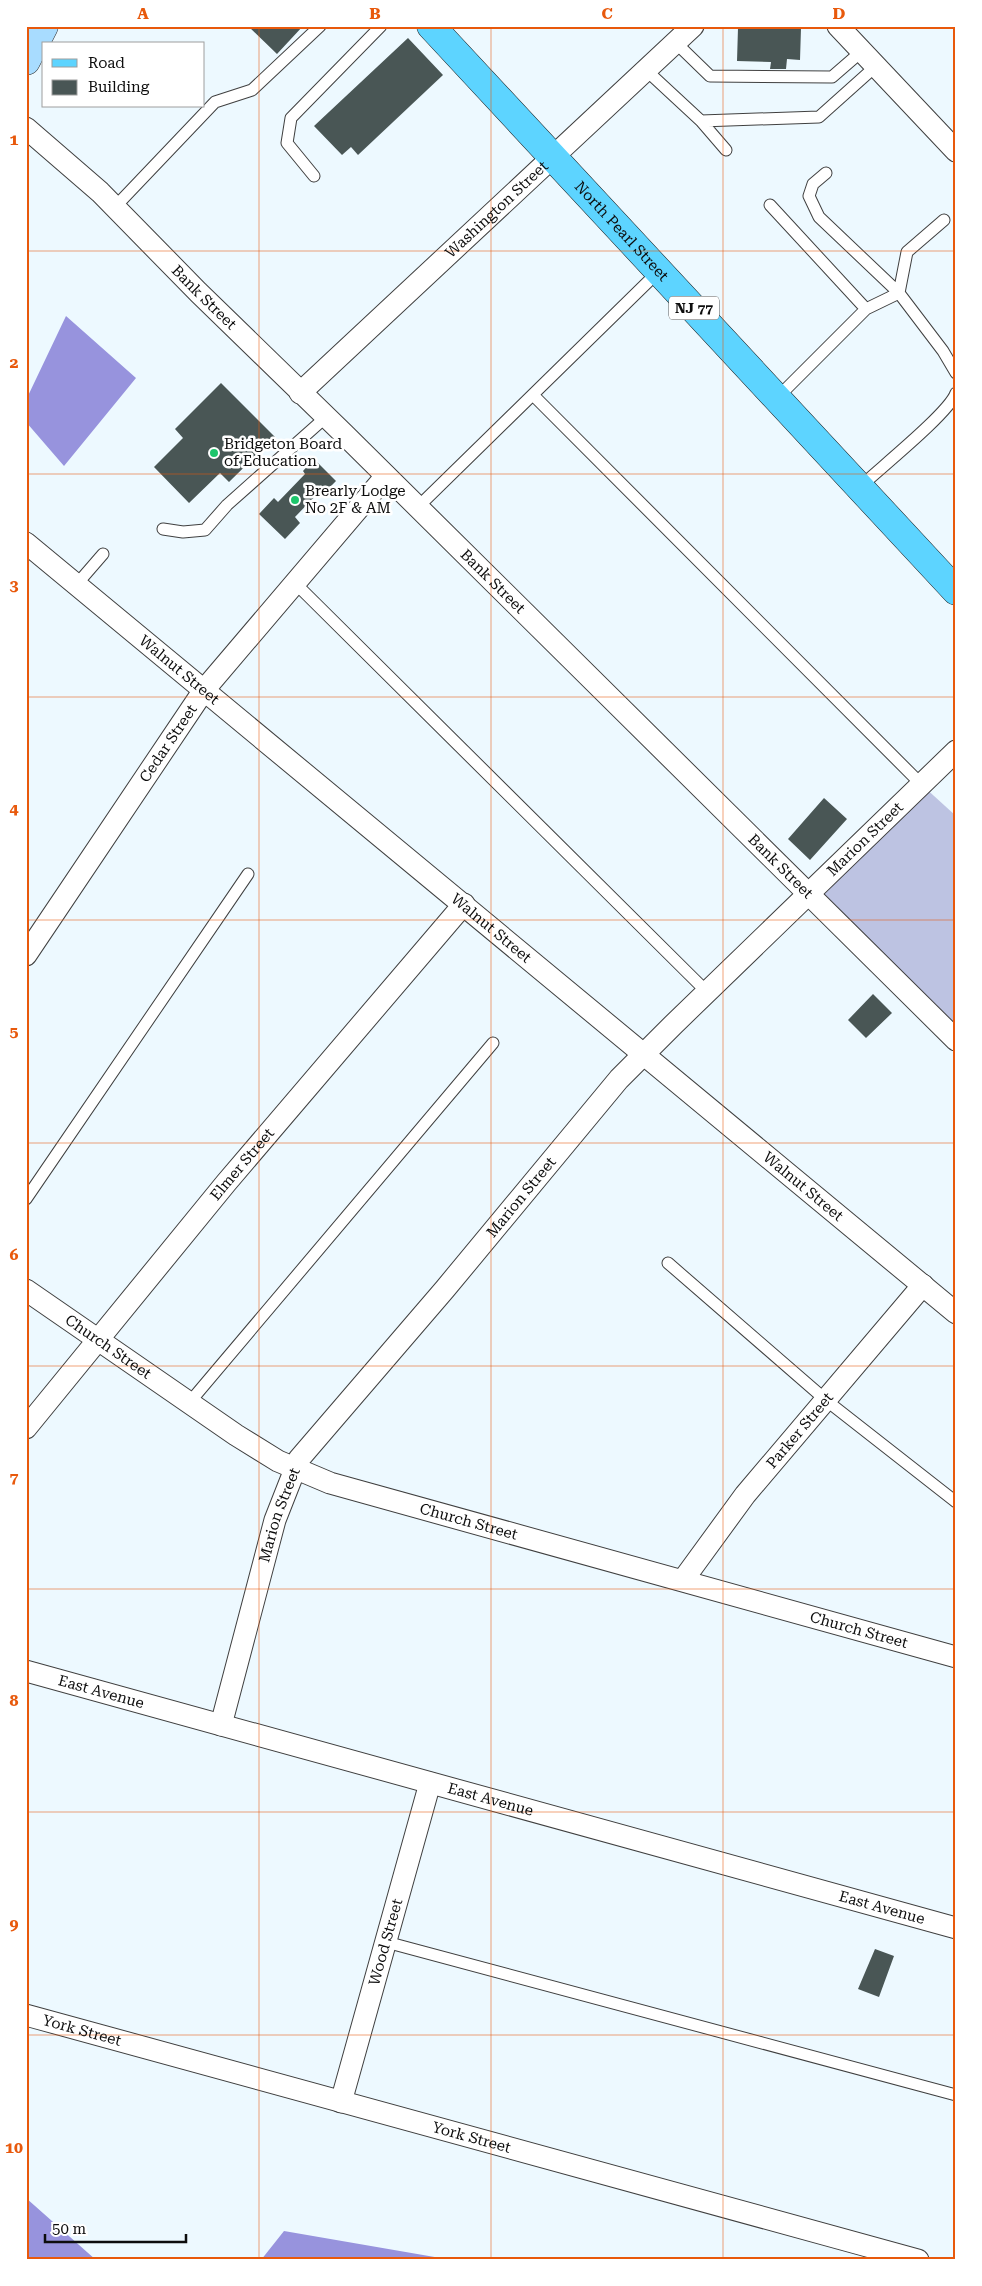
<svg xmlns="http://www.w3.org/2000/svg" width="982" height="2286" font-family="'Roboto Serif',serif">
<rect width="100%" height="100%" fill="#edf9ff"/>
<path fill="#9793dd" d="M66,316L136,378L64,466L26,422V400Z
M26,2198L96,2260H26Z
M284,2231L452,2260H261Z"/>
<path fill="#bdc3e2" d="M922,785L956,816V1040L808,894Z"/>
<path fill="#495655" d="M248,26H303L277,54Z
M749,26L801,28L800,60L787,59L786,69H770L771,62L737,61L738,28H749Z
M408,38L443,75L358,155L351,147L342,155L314,126Z
M221,383L275,437L229,482L220,473L189,503L154,467L183,438L175,429Z
M314,459L336,481L325,492L322,489L295,517L300,523L285,539L259,514L274,498L278,502L305,474L303,471Z
M824,798L847,819L810,860L788,839Z
M873,994L892,1013L866,1038L848,1020Z
M875,1949L894,1956L879,1997L858,1989Z"/>
<g fill="none" stroke-linecap="round" stroke-linejoin="round">
<g stroke="#404040" stroke-width="13">
<path id="lane" d="M675,42L710,76L832,77L862,51
M646,70L701,121L819,117L876,66
M701,121L726,150
M826,173L813,184L809,196L819,217L899,293
M314,176L287,143L291,118L381,26
M770,205L866,309L778,397
M115,207L215,102L252,90L320,26
M899,293L907,252L944,220
M866,309L899,293L943,351L956,373
M533,395L922,785
M860,487C879,469 949,413 956,393
M418,507L659,271
M163,529L183,532L205,530L227,505L326,417
M295,583L707,992
M77,584L103,554
M26,1199L248,874
M668,1263L827,1401L956,1502
M189,1403L493,1043
M386,1942L956,2095"/>
</g>
<g stroke="#404040" stroke-width="23">
<g id="street">
<path d="M838,26L956,151"/>
<path id="s1" d="M26,128L100,192L198,292L344,434L956,1040"/>
<path id="s2" d="M300,393L693,26"/>
<path id="s3" d="M26,543L956,1313"/>
<path id="s4" d="M26,955L204,690L386,476"/>
<path id="s5" d="M26,1290L236,1435L278,1461L330,1483L956,1657"/>
<path id="s6" d="M26,1428L226,1183L464,904"/>
<path id="s7" d="M683,1580L745,1495L923,1285"/>
<path id="s8" d="M26,1671L956,1928"/>
<path id="s9" d="M221,1725L275,1520L299,1459L445,1289L619,1079L673,1025L956,751"/>
<path id="s10" d="M26,2015L918,2260"/>
<path id="s11" d="M341,2102L430,1783"/>
</g>
</g>
<g stroke="#2f2f2f" stroke-width="29">
<path id="secondary" d="M26,61L44,26"/>
</g>
<g stroke="#1e1e1e" stroke-width="29">
<g id="primary">
<path id="s12" d="M431,26L956,591"/>
</g>
</g>
<use href="#lane" stroke="#fff" stroke-width="11"/>
<use href="#street" stroke="#fff" stroke-width="21"/>
<use href="#secondary" stroke="#a8dcff" stroke-width="28"/>
<use href="#primary" stroke="#5dd4ff" stroke-width="28"/>
</g>
<path fill="none" stroke="#e8590c" stroke-width="1" stroke-opacity="0.55" d="M259,26V2260M491,26V2260M723,26V2260M26,251H956M26,474H956M26,697H956M26,920H956M26,1143H956M26,1366H956M26,1589H956M26,1812H956M26,2035H956"/>
<g fill="#1dc56b" stroke="#fff" stroke-width="2">
<circle cx="214" cy="453" r="5"/>
<circle cx="295" cy="500" r="5"/>
</g>
<g text-anchor="middle" stroke-width="5" stroke-linejoin="round" paint-order="stroke">
<rect fill="#fff" stroke="#565656" stroke-width="1" x="669" y="296.5" width="50" height="23" rx="4"/>
<g font-size="14" font-weight="bold" fill="#0d0d0d">
<text x="694" y="313">NJ 77</text>
</g>
<g font-size="15" fill="#0d0d0d" stroke="#fff">
<text dy="5" stroke="none"><textPath href="#s2" startOffset="269">Washington Street</textPath></text>
<text dy="5" stroke="none"><textPath href="#s12" startOffset="280">North Pearl Street</textPath></text>
<text dy="5" stroke="none"><textPath href="#s1" startOffset="246">Bank Street</textPath></text>
<text dy="5" stroke="none"><textPath href="#s1" startOffset="651">Bank Street</textPath></text>
<text dy="5" stroke="none"><textPath href="#s3" startOffset="199">Walnut Street</textPath></text>
<text dy="5" stroke="none"><textPath href="#s4" startOffset="255">Cedar Street</textPath></text>
<text dy="5" stroke="none"><textPath href="#s9" startOffset="1118">Marion Street</textPath></text>
<text dy="5" stroke="none"><textPath href="#s1" startOffset="1056">Bank Street</textPath></text>
<text dy="5" stroke="none"><textPath href="#s3" startOffset="604">Walnut Street</textPath></text>
<text dy="5" stroke="none"><textPath href="#s6" startOffset="341">Elmer Street</textPath></text>
<text dy="5" stroke="none"><textPath href="#s3" startOffset="1009">Walnut Street</textPath></text>
<text dy="5" stroke="none"><textPath href="#s9" startOffset="621">Marion Street</textPath></text>
<text dy="5" stroke="none"><textPath href="#s5" startOffset="100">Church Street</textPath></text>
<text dy="5" stroke="none"><textPath href="#s7" startOffset="190">Parker Street</textPath></text>
<text dy="5" stroke="none"><textPath href="#s9" startOffset="218">Marion Street</textPath></text>
<text dy="5" stroke="none"><textPath href="#s5" startOffset="505">Church Street</textPath></text>
<text dy="5" stroke="none"><textPath href="#s5" startOffset="910">Church Street</textPath></text>
<text dy="5" stroke="none"><textPath href="#s8" startOffset="78">East Avenue</textPath></text>
<text dy="5" stroke="none"><textPath href="#s8" startOffset="482">East Avenue</textPath></text>
<text dy="5" stroke="none"><textPath href="#s8" startOffset="888">East Avenue</textPath></text>
<text dy="5" stroke="none"><textPath href="#s11" startOffset="166">Wood Street</textPath></text>
<text dy="5" stroke="none"><textPath href="#s10" startOffset="58">York Street</textPath></text>
<text dy="5" stroke="none"><textPath href="#s10" startOffset="462">York Street</textPath></text>
</g>
<g font-size="15" fill="#0d0d0d" stroke="#fff" text-anchor="start">
<text x="224" y="449">Bridgeton Board<tspan x="224" dy="17">of Education</tspan></text>
<text x="305" y="496">Brearly Lodge<tspan x="305" dy="17">No 2F &amp; AM</tspan></text>
</g>
</g>
<rect width="982" height="2286" fill="none" stroke="#ffffff" stroke-width="55"/>
<rect x="42" y="42" width="162" height="65" fill="#ffffff" stroke="#9e9e9e"/>
<rect x="52" y="59" width="25" height="8" fill="#5dd4ff" stroke="#9e9e9e"/>
<text x="88" y="68" font-size="15" fill="#0d0d0d">Road</text>
<rect x="52" y="80" width="25" height="15" fill="#495655" stroke="#9e9e9e"/>
<text x="88" y="92" font-size="15" fill="#0d0d0d">Building</text>
<path d="M45 2234v8h141v-8" fill="none" stroke="#0d0d0d" stroke-width="2.5"/>
<text x="52" y="2234" font-size="15" fill="#0d0d0d" stroke="#ffffff" stroke-width="4" paint-order="stroke">50 m</text>
<rect x="28" y="28" width="926" height="2230" fill="none" stroke="#e8590c" stroke-width="2"/>
<g font-size="16" text-anchor="middle" font-weight="bold" fill="#e8590c">
<text x="143" y="19">A</text>
<text x="375" y="19">B</text>
<text x="607" y="19">C</text>
<text x="839" y="19">D</text>
<text x="14" y="145">1</text>
<text x="14" y="368">2</text>
<text x="14" y="591">3</text>
<text x="14" y="814">4</text>
<text x="14" y="1037">5</text>
<text x="14" y="1260">6</text>
<text x="14" y="1483">7</text>
<text x="14" y="1706">8</text>
<text x="14" y="1930">9</text>
<text x="14" y="2153">10</text>
</g>
</svg>
